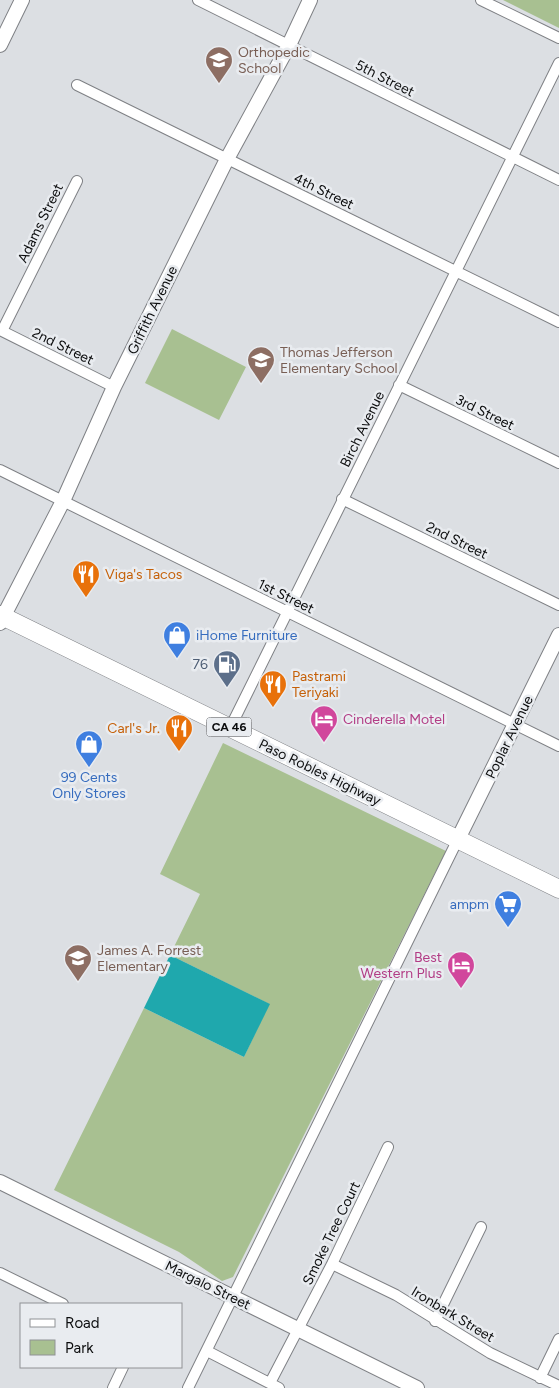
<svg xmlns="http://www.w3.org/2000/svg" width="559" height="1388" font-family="Figtree,sans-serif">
<rect width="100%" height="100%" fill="#dcdfe3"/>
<path fill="#a8c091" d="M503,0H559V28Z
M172,329L246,367L219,420L145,383Z
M223,743L446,851L233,1277L222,1281L179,1252L54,1190L144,1008L244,1057L269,1004L170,955L200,894L160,874Z"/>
<path fill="#1fa8ad" d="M170,955L270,1004L244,1057L144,1008Z"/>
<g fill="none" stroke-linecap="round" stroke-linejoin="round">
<g stroke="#7f8185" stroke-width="12">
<path id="street" d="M198,0L559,180
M481,0L559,38
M77,85L559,322
M0,330L114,387
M2,331L77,181
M399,385L559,463
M0,470L559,746
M342,499L559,605
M230,728L559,63
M332,1264L396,1295L490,1353L559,1386
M0,1273L63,1304
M435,1321L481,1227
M207,1351L279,1388
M540,1378L559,1339
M270,1383L332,1264L388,1147
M113,1388L123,1367
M188,1388L458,839"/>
</g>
<g stroke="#7f8185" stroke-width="16">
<path id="secondary" d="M0,45L22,0
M0,623L63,501L114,387L227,159L289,45L310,0
M458,839L559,635
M0,1182L417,1388"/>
</g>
<g stroke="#7f8185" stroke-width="19">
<path id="highway" d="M0,615L559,889"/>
</g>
<use href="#street" stroke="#fff" stroke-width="10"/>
<use href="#secondary" stroke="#fff" stroke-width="14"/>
<use href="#highway" stroke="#fff" stroke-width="18"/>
</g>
<defs>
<g id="school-pin" transform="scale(1.4375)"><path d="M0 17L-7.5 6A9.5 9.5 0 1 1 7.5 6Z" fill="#8d6e63" stroke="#e9ecf0"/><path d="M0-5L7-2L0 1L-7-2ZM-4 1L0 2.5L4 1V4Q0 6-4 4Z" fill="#fff"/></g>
<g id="restaurant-pin" transform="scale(1.4375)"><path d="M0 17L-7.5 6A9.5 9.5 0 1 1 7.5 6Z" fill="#e8710a" stroke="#e9ecf0"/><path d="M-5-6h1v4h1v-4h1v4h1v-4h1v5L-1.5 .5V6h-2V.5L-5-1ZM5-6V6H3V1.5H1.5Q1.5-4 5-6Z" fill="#fff"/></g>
<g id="shop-pin" transform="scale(1.4375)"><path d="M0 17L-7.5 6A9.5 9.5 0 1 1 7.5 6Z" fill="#3f7fe0" stroke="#e9ecf0"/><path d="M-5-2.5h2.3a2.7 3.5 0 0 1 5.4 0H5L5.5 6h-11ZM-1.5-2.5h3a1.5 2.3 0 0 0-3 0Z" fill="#fff"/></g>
<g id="fuel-pin" transform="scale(1.4375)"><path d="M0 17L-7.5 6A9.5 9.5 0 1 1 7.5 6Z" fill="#5c6f8a" stroke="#e9ecf0"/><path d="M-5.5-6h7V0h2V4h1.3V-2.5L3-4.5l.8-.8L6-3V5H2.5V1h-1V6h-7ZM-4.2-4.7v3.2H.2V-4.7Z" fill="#fff"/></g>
<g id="hotel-pin" transform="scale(1.4375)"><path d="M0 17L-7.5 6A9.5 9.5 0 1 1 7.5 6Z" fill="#d1479c" stroke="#e9ecf0"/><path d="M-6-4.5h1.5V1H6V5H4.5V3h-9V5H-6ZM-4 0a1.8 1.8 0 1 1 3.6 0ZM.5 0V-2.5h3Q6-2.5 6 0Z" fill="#fff"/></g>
<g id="supermarket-pin" transform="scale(1.4375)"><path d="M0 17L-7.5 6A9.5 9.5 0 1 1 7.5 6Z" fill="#3f7fe0" stroke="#e9ecf0"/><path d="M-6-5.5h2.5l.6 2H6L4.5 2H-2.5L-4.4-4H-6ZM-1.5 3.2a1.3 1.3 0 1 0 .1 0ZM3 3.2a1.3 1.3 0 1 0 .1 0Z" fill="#fff"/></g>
</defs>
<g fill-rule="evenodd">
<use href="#school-pin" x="219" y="60"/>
<use href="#school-pin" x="261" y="360"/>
<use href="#restaurant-pin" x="86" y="574"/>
<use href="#shop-pin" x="177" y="635"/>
<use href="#fuel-pin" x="227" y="664"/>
<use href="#restaurant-pin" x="273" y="684"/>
<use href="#hotel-pin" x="324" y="719"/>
<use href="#restaurant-pin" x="179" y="728"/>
<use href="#shop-pin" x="89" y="744"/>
<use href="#supermarket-pin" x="508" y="904"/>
<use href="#school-pin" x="78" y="958"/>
<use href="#hotel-pin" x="461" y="965"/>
</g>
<g text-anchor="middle" stroke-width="5" stroke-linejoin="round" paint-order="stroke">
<rect fill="#e9ecf0" stroke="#4e4f51" stroke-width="1" x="206.5" y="717.5" width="45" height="19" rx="4"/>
<g font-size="12" font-weight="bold" fill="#0b0c0d">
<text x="229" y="731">CA 46</text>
</g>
<g font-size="14" fill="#785e54" stroke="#e9ecf0" text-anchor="start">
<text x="238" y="57">Orthopedic<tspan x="238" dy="16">School</tspan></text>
<text x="280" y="357">Thomas Jefferson<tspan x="280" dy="16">Elementary School</tspan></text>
<text x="97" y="955">James A. Forrest<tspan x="97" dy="16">Elementary</tspan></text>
</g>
<g font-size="14" fill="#0b0c0d" stroke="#e9ecf0">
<text transform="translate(385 78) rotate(27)" y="5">5th Street</text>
<text transform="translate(324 191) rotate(26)" y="5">4th Street</text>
<text transform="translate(40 223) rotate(-64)" y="5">Adams Street</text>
<text transform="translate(152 310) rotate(-64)" y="5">Griffith Avenue</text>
<text transform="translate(63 346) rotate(26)" y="5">2nd Street</text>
<text transform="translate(485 412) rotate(26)" y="5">3rd Street</text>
<text transform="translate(362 429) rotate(-64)" y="5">Birch Avenue</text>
<text transform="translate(457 540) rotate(26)" y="5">2nd Street</text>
<text transform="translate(286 596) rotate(26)" y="5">1st Street</text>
<text transform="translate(509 737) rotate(-64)" y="5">Poplar Avenue</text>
<text transform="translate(320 772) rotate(26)" y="5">Paso Robles Highway</text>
<text transform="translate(331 1233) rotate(-64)" y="5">Smoke Tree Court</text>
<text transform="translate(208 1285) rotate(26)" y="5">Margalo Street</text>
<text transform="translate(453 1314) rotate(31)" y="5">Ironbark Street</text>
</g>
<g font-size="14" fill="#c56008" stroke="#e9ecf0" text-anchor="start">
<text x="105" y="579">Viga's Tacos</text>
<text x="292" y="681">Pastrami<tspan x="292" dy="16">Teriyaki</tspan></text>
<text x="160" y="733" text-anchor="end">Carl's Jr.</text>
</g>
<g font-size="14" fill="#366cbe" stroke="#e9ecf0" text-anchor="start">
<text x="196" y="640">iHome Furniture</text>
<text x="89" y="782" text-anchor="middle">99 Cents<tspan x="89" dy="16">Only Stores</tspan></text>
<text x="489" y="909" text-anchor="end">ampm</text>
</g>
<g font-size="14" fill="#4e5e75" stroke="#e9ecf0" text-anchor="end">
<text x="208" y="669">76</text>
</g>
<g font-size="14" fill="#b23c85" stroke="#e9ecf0" text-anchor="start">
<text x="343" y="724">Cinderella Motel</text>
<text x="442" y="962" text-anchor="end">Best<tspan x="442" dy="16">Western Plus</tspan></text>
</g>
</g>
<rect x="20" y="1303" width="162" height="65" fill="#e9ecf0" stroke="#909295"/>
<rect x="30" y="1319" width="25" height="8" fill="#ffffff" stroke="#909295"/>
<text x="65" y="1328" font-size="15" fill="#0b0c0d">Road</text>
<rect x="30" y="1340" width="25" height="15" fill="#a8c091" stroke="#909295"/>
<text x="65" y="1353" font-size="15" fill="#0b0c0d">Park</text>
</svg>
